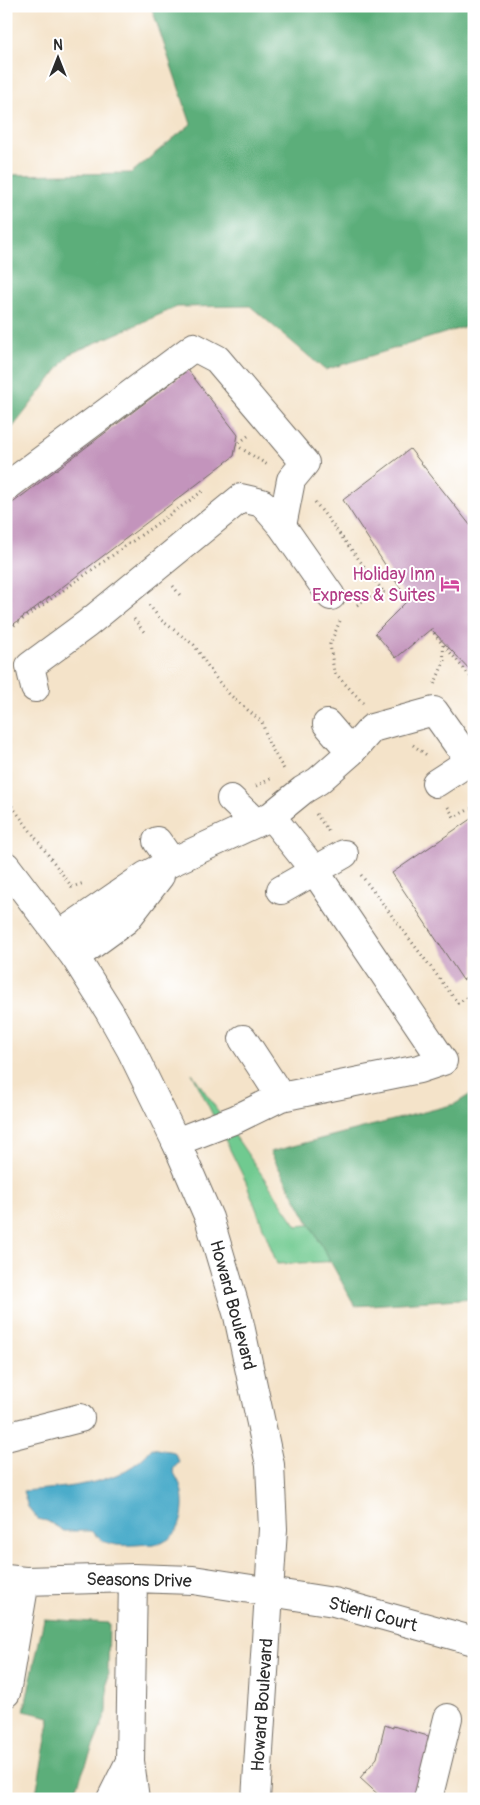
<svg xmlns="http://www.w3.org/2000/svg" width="480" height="1805" font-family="Pangolin,sans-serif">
<rect width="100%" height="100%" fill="#fff"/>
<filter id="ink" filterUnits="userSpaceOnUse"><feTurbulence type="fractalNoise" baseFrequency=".02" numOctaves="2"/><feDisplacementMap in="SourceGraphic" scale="10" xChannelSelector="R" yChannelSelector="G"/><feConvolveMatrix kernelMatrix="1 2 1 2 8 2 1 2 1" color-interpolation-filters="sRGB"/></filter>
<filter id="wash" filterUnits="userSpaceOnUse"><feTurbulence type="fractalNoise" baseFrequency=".0096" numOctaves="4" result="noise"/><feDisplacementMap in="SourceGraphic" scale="20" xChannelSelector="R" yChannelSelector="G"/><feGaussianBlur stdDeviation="1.12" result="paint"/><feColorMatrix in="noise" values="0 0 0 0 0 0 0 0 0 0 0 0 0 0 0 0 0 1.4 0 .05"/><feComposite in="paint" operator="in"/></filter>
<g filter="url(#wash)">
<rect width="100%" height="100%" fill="#f4e3c9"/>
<path fill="#70ca90" stroke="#4e7a5e" d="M192,1073L297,1226L474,1209V1255L277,1264L246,1182Z"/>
<path fill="#5cae7a" stroke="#446c52" d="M151,6H474V324L325,370L250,306L177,307L70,354L6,436V175L131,173L191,124Z
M474,1092V1298L355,1306L270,1152L455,1104Z
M44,1619L109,1623L107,1712L72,1799H35L50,1717L24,1711Z"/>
<path fill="#4bacca" stroke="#3b6c7a" d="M152,1448L174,1452L179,1461L173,1470C175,1476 180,1482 181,1488C186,1507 183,1537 160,1543C153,1545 144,1544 136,1545C115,1546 106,1546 91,1531H64L47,1521L38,1519L28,1507L23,1491C67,1487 123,1486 152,1448Z"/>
<g id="blocks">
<path fill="#c394bc" d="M188,370L238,435L234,456L6,630V508Z
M410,449L474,530V674L431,629L396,658L375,633L408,600L343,500Z
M472,818L474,821V973L463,980L392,873Z
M385,1725L393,1728V1726L435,1738L419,1799H383L360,1778L377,1758Z"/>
</g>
</g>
<g filter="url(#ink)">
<use href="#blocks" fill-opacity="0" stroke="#716b62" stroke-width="1"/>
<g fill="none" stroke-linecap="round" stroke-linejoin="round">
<g stroke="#716b62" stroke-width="30">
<path id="minor" d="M6,487L194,347L217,359L305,463L291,480L282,526
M35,688L30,666L87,624L241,498L262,503L282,526L331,596
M351,752L372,728L434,711L458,745L473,759L436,783
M256,823L271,816L303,790L318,781L351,752L327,724
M157,841L172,862
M281,890L344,854
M59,935L145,876L172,862L256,823L231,799
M75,957L126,920L160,876
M243,1039L281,1097
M176,1142L236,1119L281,1097L419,1069L443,1061L314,870L271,816
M6,1437L80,1418
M133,1578L130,1761L135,1799
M6,1579L25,1581L133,1578L193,1580L334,1602L474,1641
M6,1693L25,1581
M111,1799L130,1761
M428,1799L448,1718"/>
</g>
<g stroke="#716b62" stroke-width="30">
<path id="major" d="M6,866L75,957L109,1011L131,1050L176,1142L209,1218L238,1316L270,1465L273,1529L256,1799"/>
</g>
<path stroke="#716b62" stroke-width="3" stroke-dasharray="1 4" stroke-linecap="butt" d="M248,436L236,445L269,466
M315,502L383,591
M173,586L182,598
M149,605L161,620L194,645L215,677L230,695L262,722L269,744L285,771
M357,605C381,588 381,590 408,600
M134,619L144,632
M340,621L330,644L334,672L363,703
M431,629L443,645L444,662L434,685
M6,631L203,491
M444,645L474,681
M413,745L428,756
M256,786L272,778
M6,798L72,887L84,883
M448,807L454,817L472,808L474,811
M316,814L329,832
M361,875L458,1003L474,993"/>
<use href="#minor" stroke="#fff" stroke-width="28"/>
<use href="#major" stroke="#fff" stroke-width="28"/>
</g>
</g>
<defs>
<g id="hotel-bare" transform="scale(1.5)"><path d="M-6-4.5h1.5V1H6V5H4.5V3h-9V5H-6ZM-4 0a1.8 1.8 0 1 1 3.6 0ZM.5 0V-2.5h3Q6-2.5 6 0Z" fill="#d1479c" stroke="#fff" stroke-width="2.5" paint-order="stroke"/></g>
</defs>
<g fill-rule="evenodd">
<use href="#hotel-bare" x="450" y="584"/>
</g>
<g text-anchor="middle" stroke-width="4" stroke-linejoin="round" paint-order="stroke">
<g font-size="18" fill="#b23c85" stroke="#fff" text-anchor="end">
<text x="435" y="580">Holiday Inn<tspan x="435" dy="21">Express &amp; Suites</tspan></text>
</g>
<g font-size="18" fill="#2b2b2b" stroke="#fff">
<text transform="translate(233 1305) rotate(75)" y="6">Howard Boulevard</text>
<text transform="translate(139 1580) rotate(1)" y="6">Seasons Drive</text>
<text transform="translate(373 1614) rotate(15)" y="6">Stierli Court</text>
<text transform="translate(262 1705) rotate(-86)" y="6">Howard Boulevard</text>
</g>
</g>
<rect width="480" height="1805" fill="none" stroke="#fff" stroke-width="25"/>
<g transform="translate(58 58)" stroke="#ffffff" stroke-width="4" paint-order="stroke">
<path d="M0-4L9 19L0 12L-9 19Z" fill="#2b2b2b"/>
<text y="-8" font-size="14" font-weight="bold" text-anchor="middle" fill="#2b2b2b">N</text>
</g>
</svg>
